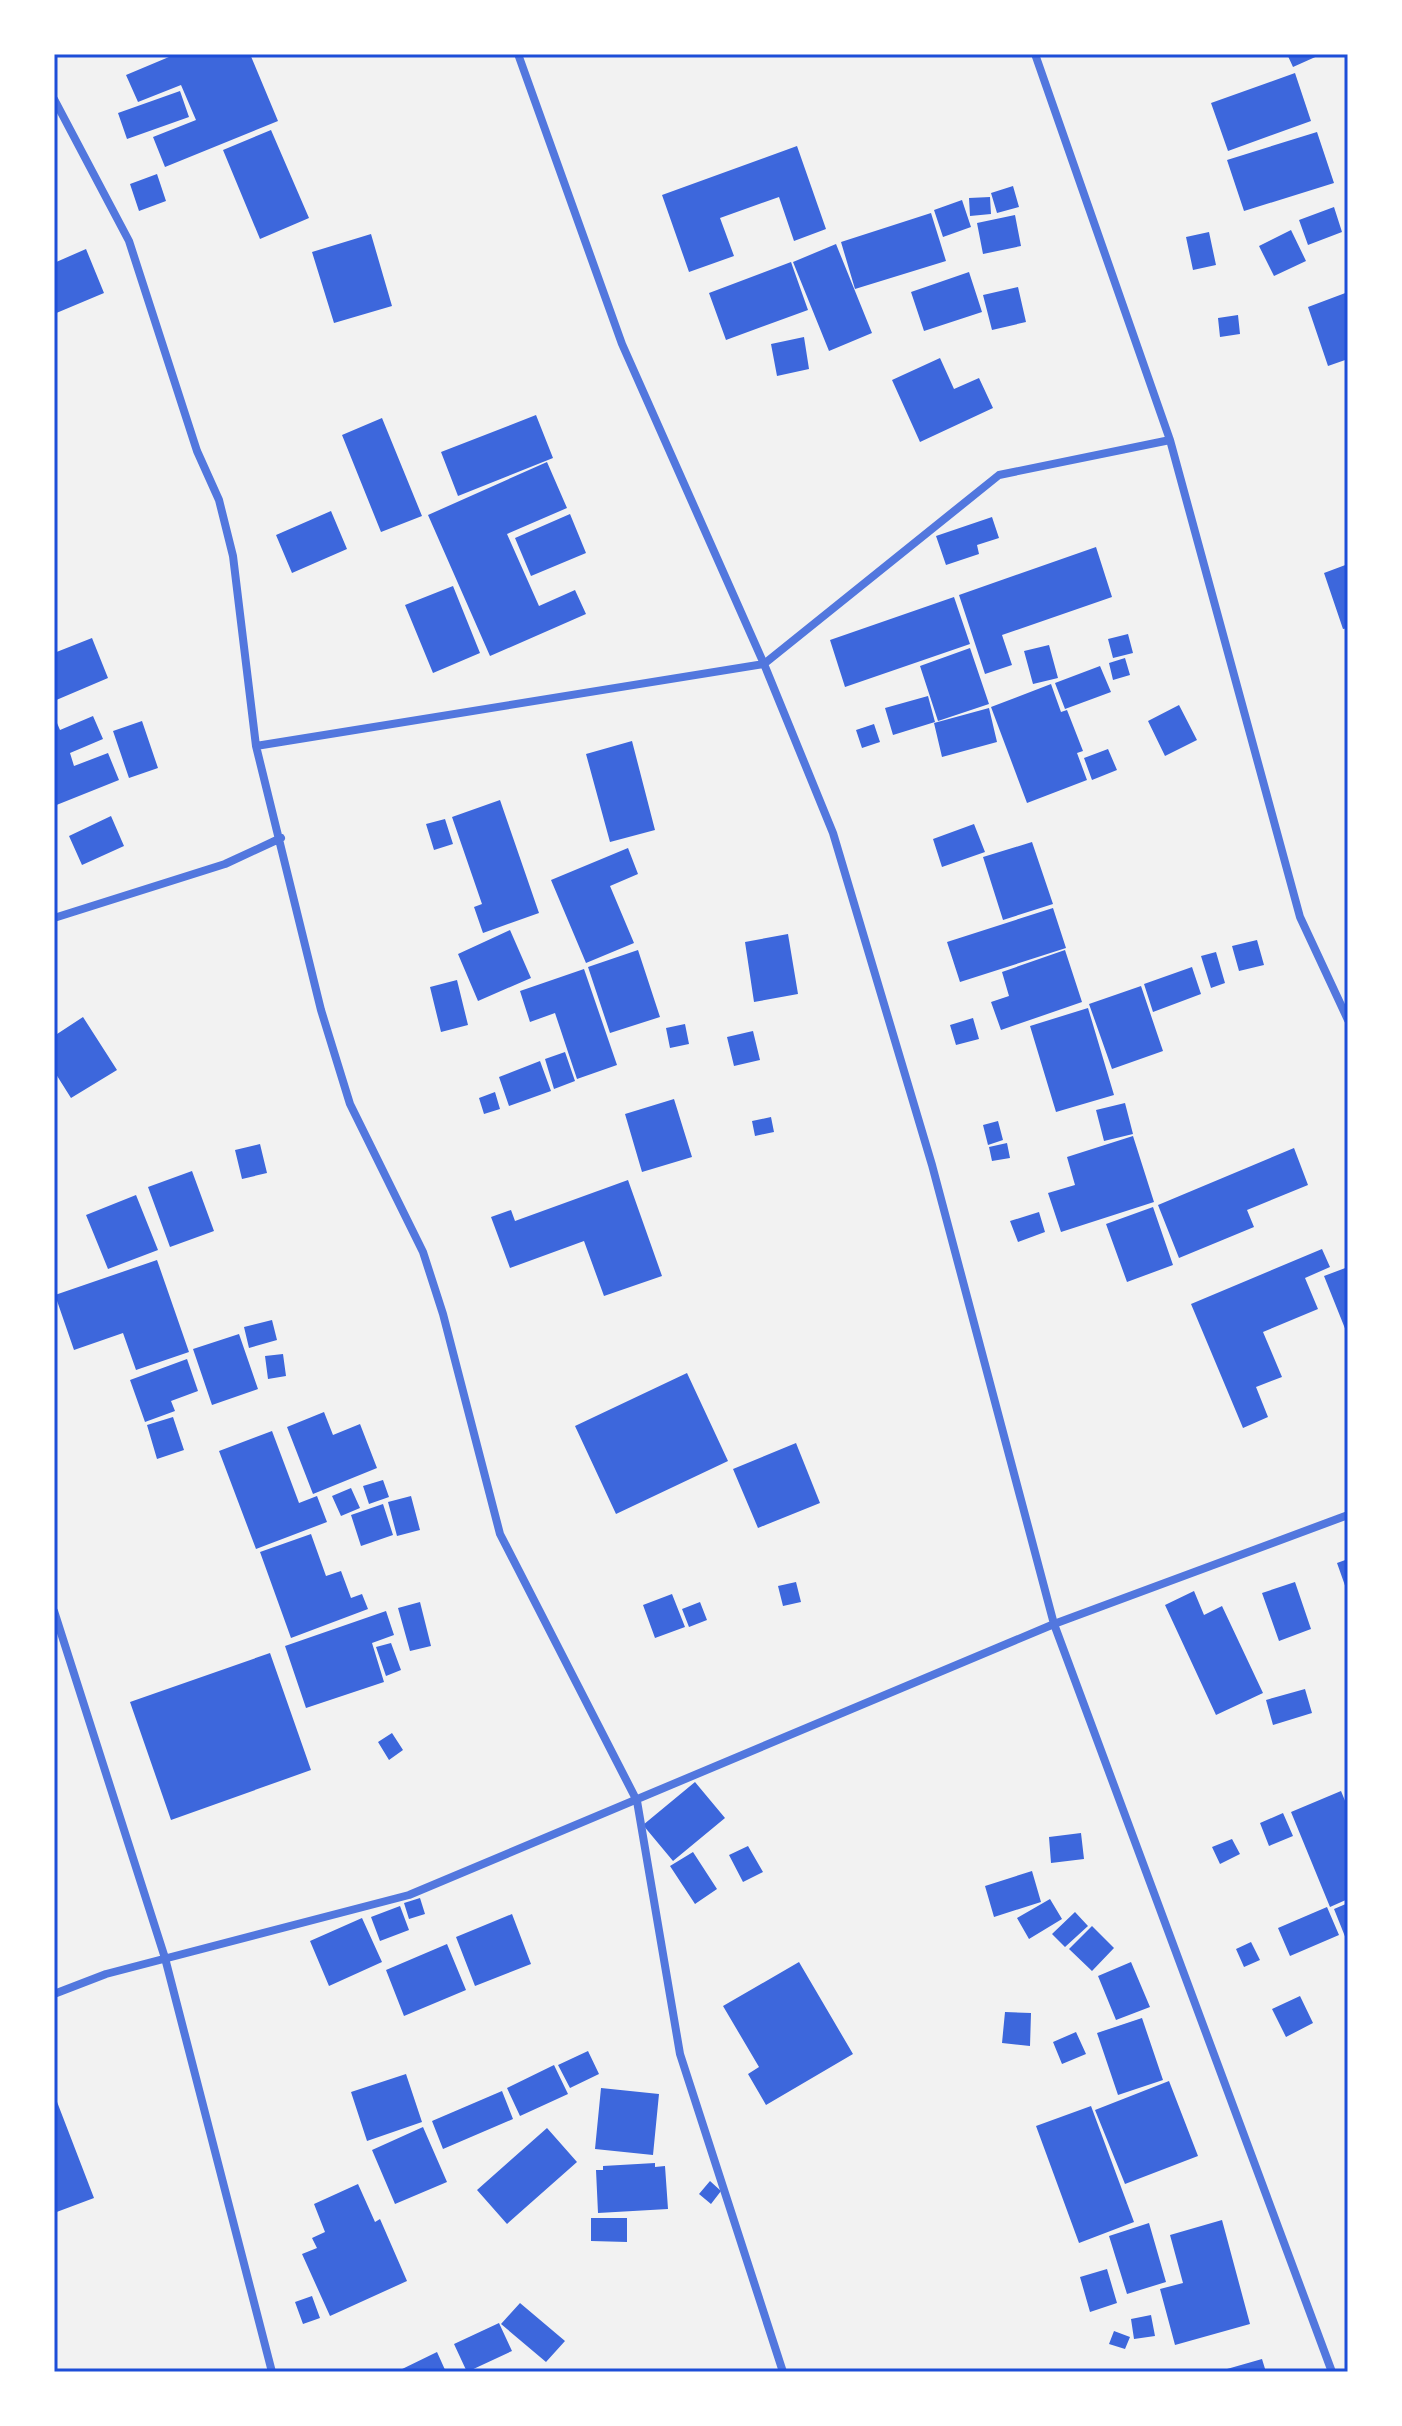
<svg xmlns="http://www.w3.org/2000/svg" width="1402" height="2426" font-family="'Titillium Web',sans-serif">
<rect width="100%" height="100%" fill="#f2f2f2"/>
<path fill="#3d67dc" d="M176,54H250L278,121L165,167L153,137L196,120L181,85L138,102L126,75Z
M1287,54H1322L1293,67Z
M1295,73L1311,121L1228,151L1211,103Z
M180,91L189,117L127,139L118,113Z
M271,130L309,218L260,239L223,150Z
M1317,132L1334,183L1244,211L1227,160Z
M797,146L826,229L794,241L779,197L720,218L734,256L689,272L662,195Z
M157,174L166,201L139,211L130,184Z
M1013,186L1019,207L997,213L991,193Z
M990,197L991,214L970,216L969,198Z
M962,200L971,227L943,237L934,210Z
M1334,207L1342,232L1308,245L1299,220Z
M931,213L946,261L855,289L841,242Z
M1015,215L1021,246L983,254L977,223Z
M1291,230L1306,261L1274,276L1259,246Z
M1209,232L1216,265L1193,270L1186,237Z
M371,234L392,306L334,323L312,252Z
M836,244L872,333L829,351L793,262Z
M86,249L104,293L54,314V263Z
M791,262L808,310L726,340L709,293Z
M969,272L982,312L924,331L911,292Z
M1018,287L1026,322L992,330L983,295Z
M1348,292V359L1328,366L1308,307Z
M1238,315L1240,334L1220,337L1218,318Z
M804,337L809,369L777,376L771,344Z
M940,358L954,389L979,378L993,408L920,442L892,380Z
M536,415L553,458L458,496L441,452Z
M382,418L422,516L381,532L342,435Z
M547,462L567,508L507,534L539,606L575,590L586,614L490,656L428,515Z
M331,511L347,549L292,573L276,535Z
M570,514L586,553L531,576L515,538Z
M992,517L999,538L977,545L979,554L946,565L936,536Z
M1096,547L1112,597L1002,635L1012,665L985,674L959,595Z
M1348,564V628L1343,629L1324,573Z
M453,586L480,653L433,673L405,605Z
M954,597L970,644L845,687L830,640Z
M1128,634L1133,653L1113,658L1108,639Z
M92,638L108,678L54,701V653Z
M1049,645L1058,678L1033,684L1024,651Z
M970,648L989,704L938,721L920,666Z
M1125,658L1130,675L1113,680L1109,663Z
M1100,666L1111,692L1065,709L1055,683Z
M1051,684L1061,712L1067,710L1083,751L1077,753L1087,780L1027,803L991,707Z
M928,696L935,722L893,735L885,708Z
M1179,705L1197,740L1165,756L1148,721Z
M989,708L997,742L942,757L934,723Z
M54,716L60,730L93,716L103,739L70,753L74,766L108,753L119,780L54,806Z
M142,721L158,768L129,778L113,731Z
M874,724L880,742L862,748L856,730Z
M632,741L655,830L610,842L586,754Z
M1108,749L1117,770L1092,780L1084,758Z
M500,800L539,913L483,933L474,907L482,904L452,817Z
M111,816L124,846L82,865L69,836Z
M445,819L453,844L434,850L426,824Z
M974,824L985,852L942,867L933,839Z
M1032,842L1053,904L1003,920L983,857Z
M628,848L638,874L610,886L634,943L586,963L551,880Z
M1053,908L1066,948L960,982L947,942Z
M510,930L531,978L478,1001L458,954Z
M788,934L798,994L754,1002L745,942Z
M1257,940L1264,965L1239,971L1232,946Z
M638,950L660,1017L610,1033L588,967Z
M1065,950L1082,1002L1001,1030L991,1002L1009,996L1002,972Z
M1216,952L1225,983L1211,988L1201,956Z
M1192,967L1201,994L1153,1012L1144,984Z
M584,969L617,1065L577,1079L555,1013L530,1022L520,991Z
M457,980L468,1025L441,1032L430,987Z
M1141,986L1163,1051L1112,1069L1089,1004Z
M1088,1008L1114,1095L1056,1112L1030,1026Z
M83,1017L117,1070L71,1098L54,1071V1036Z
M973,1018L979,1039L956,1045L950,1025Z
M685,1024L689,1044L670,1048L666,1028Z
M753,1031L760,1060L734,1066L727,1037Z
M565,1052L575,1081L554,1089L545,1059Z
M540,1061L551,1091L509,1106L499,1077Z
M495,1092L500,1109L484,1114L479,1098Z
M674,1099L692,1157L642,1172L625,1114Z
M1125,1103L1133,1134L1104,1141L1096,1110Z
M771,1117L774,1132L755,1136L752,1121Z
M998,1121L1003,1140L988,1145L983,1125Z
M1133,1136L1154,1202L1061,1232L1048,1193L1075,1185L1067,1157Z
M1007,1143L1010,1158L992,1161L989,1147Z
M260,1144L267,1173L242,1179L235,1150Z
M1294,1148L1308,1185L1247,1210L1254,1227L1179,1258L1158,1205Z
M192,1171L214,1231L170,1247L148,1187Z
M628,1180L662,1276L604,1296L584,1241L510,1268L491,1217L511,1210L515,1221Z
M136,1195L158,1250L108,1269L86,1215Z
M1153,1207L1173,1265L1127,1282L1106,1224Z
M1039,1212L1045,1232L1018,1242L1010,1221Z
M1322,1249L1330,1267L1305,1278L1318,1309L1263,1332L1282,1377L1256,1387L1268,1417L1243,1428L1191,1304Z
M157,1260L189,1352L136,1370L123,1333L74,1350L55,1295Z
M1348,1267V1336L1324,1276Z
M272,1320L277,1340L249,1348L244,1327Z
M239,1334L258,1389L212,1405L193,1349Z
M283,1354L286,1376L268,1379L265,1356Z
M187,1359L198,1391L171,1401L175,1411L145,1422L130,1380Z
M687,1373L728,1461L616,1514L575,1426Z
M324,1412L333,1435L360,1424L377,1468L313,1494L287,1427Z
M173,1417L184,1450L157,1459L147,1425Z
M272,1431L299,1503L317,1496L327,1522L256,1549L219,1451Z
M796,1443L820,1503L758,1528L733,1469Z
M383,1480L389,1497L369,1504L363,1486Z
M351,1488L360,1508L341,1516L332,1496Z
M411,1496L420,1530L397,1536L388,1502Z
M383,1504L393,1535L361,1546L351,1515Z
M311,1534L326,1576L341,1571L351,1598L362,1594L368,1609L291,1638L260,1552Z
M1348,1559V1594L1337,1563Z
M796,1582L801,1602L783,1606L778,1586Z
M1295,1582L1311,1629L1279,1641L1262,1593Z
M1194,1591L1204,1615L1222,1606L1263,1693L1216,1715L1165,1605Z
M672,1594L685,1627L655,1638L643,1605Z
M420,1602L431,1646L410,1651L398,1608Z
M700,1602L707,1620L689,1627L682,1609Z
M386,1611L394,1635L372,1643L384,1682L306,1708L285,1646Z
M391,1643L401,1670L386,1676L376,1647Z
M270,1653L311,1770L171,1820L130,1702Z
M1305,1689L1312,1713L1273,1725L1266,1700Z
M392,1733L403,1750L389,1760L378,1742Z
M695,1782L725,1818L673,1861L643,1825Z
M1341,1791L1348,1808V1899L1330,1907L1291,1812Z
M1283,1813L1293,1836L1269,1846L1260,1823Z
M1081,1833L1084,1859L1051,1863L1049,1837Z
M1232,1839L1240,1854L1220,1864L1212,1847Z
M748,1846L763,1872L743,1882L729,1855Z
M693,1852L717,1889L695,1904L670,1866Z
M1032,1871L1041,1902L994,1917L985,1886Z
M420,1898L425,1914L409,1919L404,1903Z
M1050,1899L1062,1919L1029,1939L1017,1918Z
M1348,1903V1944L1334,1909Z
M400,1906L409,1930L380,1941L371,1917Z
M1327,1907L1339,1935L1290,1956L1278,1928Z
M1075,1912L1088,1926L1065,1947L1052,1934Z
M512,1914L531,1964L475,1986L456,1937Z
M362,1918L382,1962L329,1986L310,1941Z
M1092,1926L1114,1948L1092,1971L1069,1949Z
M1251,1942L1260,1960L1244,1967L1236,1949Z
M447,1944L466,1990L404,2016L386,1970Z
M799,1962L853,2054L766,2105L748,2074L759,2067L723,2006Z
M1131,1962L1150,2007L1116,2020L1098,1976Z
M1300,1996L1313,2023L1286,2037L1272,2009Z
M1005,2012L1031,2013L1030,2046L1002,2043Z
M1142,2018L1163,2080L1118,2095L1097,2033Z
M1076,2032L1086,2054L1062,2064L1053,2042Z
M588,2051L599,2074L570,2088L558,2065Z
M554,2065L568,2094L520,2116L507,2088Z
M406,2074L422,2122L367,2141L351,2092Z
M1169,2081L1198,2156L1125,2184L1095,2110Z
M601,2088L659,2094L653,2155L595,2149Z
M502,2091L513,2119L443,2149L432,2121Z
M54,2094L94,2198L54,2213Z
M1091,2106L1134,2222L1079,2243L1036,2126Z
M423,2127L447,2182L395,2204L372,2150Z
M547,2128L577,2162L507,2224L477,2190Z
M655,2163V2167L665,2166L668,2209L598,2213L596,2170H603V2166Z
M710,2181L721,2191L711,2204L699,2194Z
M358,2184L375,2222L380,2219L407,2281L330,2316L302,2254L317,2248L312,2238L325,2232L314,2204Z
M591,2218H627V2242L591,2241Z
M1222,2220L1250,2324L1175,2345L1160,2289L1183,2283L1170,2235Z
M1149,2223L1166,2282L1127,2294L1109,2236Z
M1107,2269L1117,2303L1090,2312L1080,2277Z
M312,2296L320,2318L303,2324L295,2302Z
M520,2303L565,2341L546,2362L501,2324Z
M1151,2315L1155,2336L1134,2339L1131,2319Z
M499,2323L512,2351L467,2372L454,2344Z
M1114,2331L1130,2337L1125,2349L1109,2344Z
M437,2352L446,2372H396Z
M1262,2359L1266,2372H1220V2371Z"/>
<g fill="none" stroke-linecap="round" stroke-linejoin="round">
<path stroke="#5277de" stroke-width="8" d="M518,54L622,344L764,664L833,833L932,1165L1054,1624L1332,2372
M1035,54L1170,440L1300,917L1348,1020
M54,99L129,241L197,451L219,500L233,556L256,746L321,1010L350,1104L423,1252L443,1314L500,1534L637,1801L680,2054L783,2372
M256,746L764,664L999,475L1170,440
M54,918L225,864L281,838
M54,1611L165,1958L272,2372
M54,1994L106,1974L409,1895L1054,1624L1348,1515"/>
</g>
<rect width="1402" height="2426" fill="none" stroke="#ffffff" stroke-width="112"/>
<rect x="56" y="56" width="1290" height="2314" fill="none" stroke="#1d4ed8" stroke-width="3"/>
</svg>
